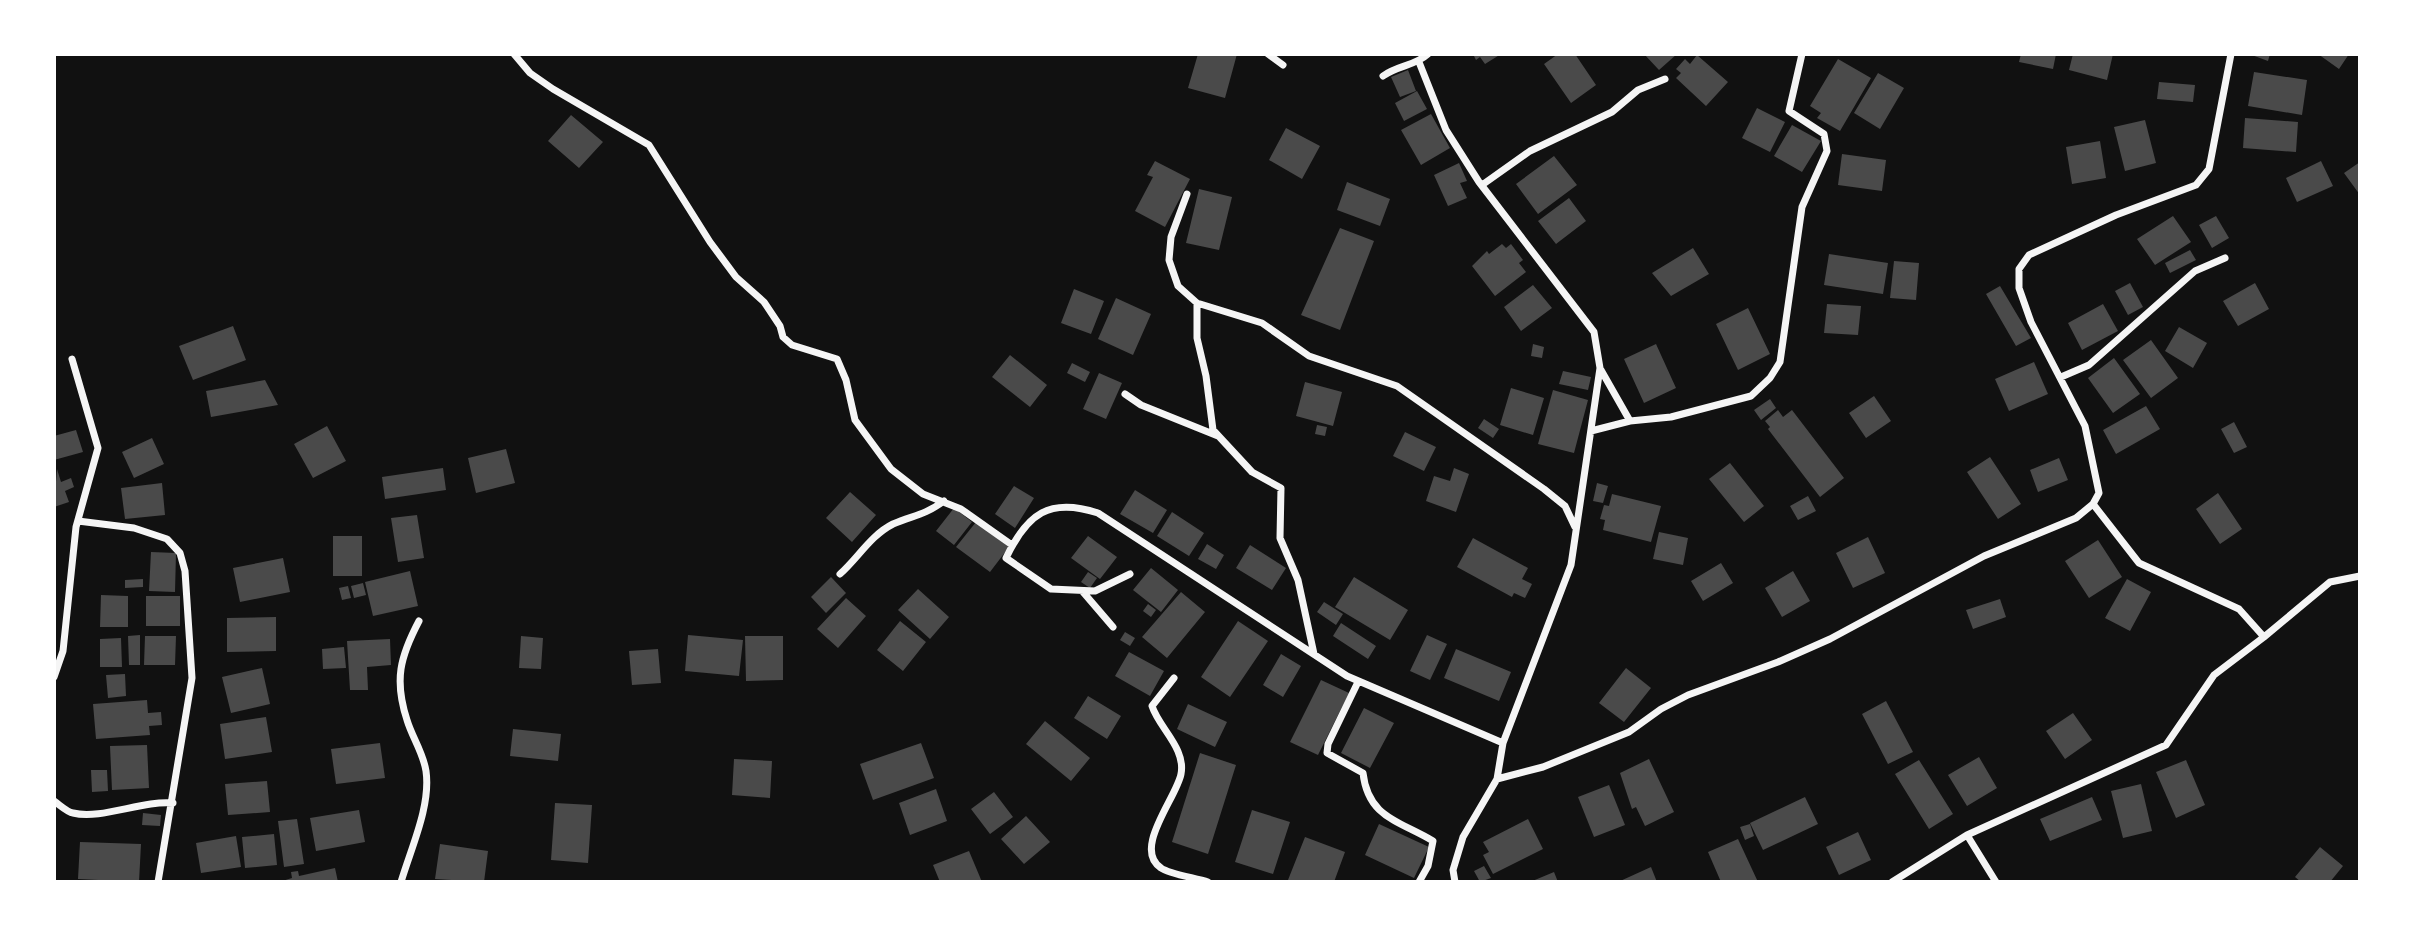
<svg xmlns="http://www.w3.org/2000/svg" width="2414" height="936" font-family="Roboto,sans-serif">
<rect width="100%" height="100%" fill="#111"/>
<path fill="#4a4a4a" d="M1198,54H1237L1225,98L1188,88Z
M1473,54H1501L1485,64L1480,57L1476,60Z
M1558,54H1575L1596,85L1571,103L1544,64Z
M1644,54H1677L1659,70Z
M2021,54H2056L2053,69L2019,62Z
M2073,54H2113L2107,80L2069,70Z
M2249,54H2270L2268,61Z
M2318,54H2349L2339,69Z
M1697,55L1728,82L1706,106L1676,78L1681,73L1676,69L1685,59L1690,64Z
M1838,59L1871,78L1840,131L1817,118L1821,113L1810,106Z
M1408,70L1416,91L1400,97L1391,77Z
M2254,72L2307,80L2302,115L2248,106Z
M1878,73L1904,88L1880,129L1854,113Z
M2159,82L2195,85L2193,102L2157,99Z
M1417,91L1427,109L1404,121L1395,103Z
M1757,108L1785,122L1770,152L1742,138Z
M1431,114L1450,148L1421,165L1401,130Z
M571,115L603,142L579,168L548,141Z
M2245,118L2298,122L2296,152L2243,148Z
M2145,120L2156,163L2125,171L2114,127Z
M1792,125L1821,141L1802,172L1774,156Z
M1286,128L1320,146L1302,179L1269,160Z
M2100,141L2106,178L2072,184L2066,147Z
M1842,154L1886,160L1882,191L1838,185Z
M1554,156L1577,185L1538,214L1516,184Z
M1155,161L1190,179L1165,227L1135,211L1153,177L1147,175Z
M2321,161L2333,186L2297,202L2286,178Z
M2360,162V195L2344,173Z
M1459,163L1467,181L1460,183L1467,198L1448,206L1434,175Z
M1347,182L1390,199L1380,226L1337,210Z
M1199,189L1232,197L1219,250L1186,243Z
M1569,198L1586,221L1556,244L1538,221Z
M2173,216L2191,242L2155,265L2137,239Z
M2216,216L2229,238L2212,248L2199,225Z
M1340,228L1374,241L1340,330L1301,315Z
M1502,244L1506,248L1511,244L1523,260L1519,263L1526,272L1495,296L1472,266L1487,251L1489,254Z
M1693,248L1709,274L1671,296L1652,273Z
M2190,250L2196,260L2170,273L2165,263Z
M1829,254L1888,263L1883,294L1824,285Z
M1894,261L1919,263L1916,300L1890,298Z
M2130,283L2143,307L2128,315L2115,291Z
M2255,283L2269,309L2238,326L2223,301Z
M1533,285L1552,308L1521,331L1504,307Z
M2000,286L2031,338L2016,346L1986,294Z
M1074,289L1104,301L1091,334L1061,323Z
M1116,298L1151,314L1133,355L1098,339Z
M1827,304L1861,306L1858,335L1824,333Z
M2103,304L2118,331L2082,350L2068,323Z
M1748,308L1770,354L1738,370L1716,324Z
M233,326L246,360L193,380L179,346Z
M2179,327L2207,343L2193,368L2165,351Z
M2151,340L2178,378L2151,398L2123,360Z
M1533,344L1544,347L1542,358L1531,356Z
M1656,344L1676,388L1644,403L1624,359Z
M1010,355L1047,385L1030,407L992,377Z
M2114,358L2140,394L2113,413L2088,378Z
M2034,362L2048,394L2009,411L1995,379Z
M1072,363L1090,372L1085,382L1067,373Z
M1563,371L1591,377L1588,390L1559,384Z
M1099,373L1122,383L1106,419L1083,409Z
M265,380L278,405L211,417L206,391Z
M1305,382L1342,392L1333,426L1296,416Z
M1511,388L1544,398L1533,435L1500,425Z
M1553,390L1588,400L1574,453L1538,444Z
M1874,396L1891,421L1866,438L1849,413Z
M1770,399L1776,408L1761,420L1754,410Z
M2146,406L2160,429L2116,454L2103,430Z
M1778,410L1783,417L1792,410L1844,478L1820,497L1768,429L1770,427L1765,421Z
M1484,419L1499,429L1493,438L1478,428Z
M2234,422L2247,447L2234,453L2221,429Z
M1317,425L1327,427L1325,436L1315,434Z
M327,426L346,461L313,478L294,444Z
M76,430L83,452L54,460V436Z
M1405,432L1436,447L1424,471L1393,456Z
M152,438L164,464L134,478L122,452Z
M506,449L515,483L476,493L468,458Z
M1990,457L2021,504L1998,519L1967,472Z
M2059,458L2068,480L2038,492L2030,470Z
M1730,463L1764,506L1744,522L1709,479Z
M443,468L446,490L385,499L382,477Z
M1454,468L1469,474L1456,512L1426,501L1434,476L1450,481Z
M57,469L61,482L71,478L74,487L65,491L69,502L54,507Z
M162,483L165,515L125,519L121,488Z
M1597,483L1608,486L1603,503L1593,501Z
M1014,486L1034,498L1015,528L995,514Z
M1135,490L1167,510L1153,533L1120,514Z
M850,492L876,515L852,542L826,518Z
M2218,493L2242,529L2220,544L2196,509Z
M1612,494L1661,506L1651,542L1603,530L1605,520L1600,519L1604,505L1609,506Z
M1808,496L1816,511L1798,520L1790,506Z
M954,508L972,522L954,545L936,531Z
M1172,512L1204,533L1189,556L1157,536Z
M417,515L424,558L398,562L391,518Z
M976,522L1009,547L990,572L956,547Z
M1659,532L1688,538L1683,565L1653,559Z
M333,536H362V576H333Z
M1088,536L1117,557L1100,579L1071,558Z
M1868,537L1885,573L1853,588L1836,553Z
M1473,538L1528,568L1522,579L1532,584L1525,598L1514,593L1512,597L1457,567Z
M2098,540L2122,577L2089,598L2065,561Z
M1207,544L1224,555L1216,569L1198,559Z
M1250,545L1286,568L1272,590L1236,568Z
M151,552L176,553L175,592L149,591Z
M283,558L290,592L240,602L233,568Z
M1721,563L1733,583L1703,601L1691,581Z
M1151,568L1178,590L1161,612L1133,590Z
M410,571L418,606L373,616L365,582Z
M1793,571L1810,601L1782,617L1765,588Z
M1088,572L1097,578L1090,588L1081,582Z
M831,577L846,593L826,613L811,597Z
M1354,577L1408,610L1390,640L1335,607Z
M143,579V587L125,588V580Z
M2127,579L2151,592L2130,631L2105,618Z
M363,583L366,595L354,598L351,586Z
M348,586L351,598L342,600L339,588Z
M918,589L949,617L930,639L898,610Z
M1181,592L1205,612L1167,658L1142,637Z
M101,595L128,596V627H100Z
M146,596H180V626H146Z
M846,598L866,616L838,648L817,629Z
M2000,599L2006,617L1973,629L1966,610Z
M1324,602L1343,614L1336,625L1317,612Z
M1148,604L1156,610L1151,617L1143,611Z
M276,617V651L227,652V618Z
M900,621L926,642L903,671L877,650Z
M1238,621L1268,641L1230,697L1201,677Z
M1341,623L1376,646L1368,659L1333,636Z
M1125,632L1135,638L1130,646L1120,640Z
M140,635V665H129L128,636Z
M688,635L743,640L739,676L685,671Z
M1427,635L1447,644L1430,680L1410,671Z
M145,636H176L175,665H144Z
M521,636L543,638L541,669L519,668Z
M745,636H783V680L746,681Z
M121,638L122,667H100V639Z
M390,639L391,665L367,667L368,690H350L347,641Z
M344,647L346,668L323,669L322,649Z
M658,649L661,683L632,685L629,651Z
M1456,649L1511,672L1499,701L1444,678Z
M1129,652L1164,671L1150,696L1115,676Z
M1281,654L1301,666L1283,697L1263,685Z
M262,668L270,704L231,713L222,677Z
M1626,668L1651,688L1624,722L1599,703Z
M125,674L126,696L108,698L106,675Z
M1321,680L1349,693L1318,755L1290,742Z
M1088,696L1121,716L1107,739L1074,718Z
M147,700L148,713L161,712L162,725L149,726L150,735L96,739L93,704Z
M1886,701L1913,752L1888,764L1862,714Z
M1188,704L1227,722L1215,747L1177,729Z
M1364,708L1394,723L1370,768L1341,753Z
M2073,713L2092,740L2065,759L2046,731Z
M266,717L272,752L225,759L220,724Z
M1045,721L1090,758L1071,781L1026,744Z
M513,729L561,734L558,761L510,756Z
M380,743L385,778L336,784L331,749Z
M921,743L934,778L873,800L860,764Z
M147,745L149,788L112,790L110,746Z
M1200,753L1236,765L1208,854L1172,842Z
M1979,757L1997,788L1967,806L1948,775Z
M734,759L772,761L770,798L732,795Z
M1649,759L1674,812L1645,826L1636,807L1632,809L1620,773Z
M1919,760L1953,814L1929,829L1895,774Z
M2186,760L2205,805L2176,818L2156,772Z
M91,770H107L108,791L92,792Z
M267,781L270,812L228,815L225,784Z
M2141,784L2152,831L2123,838L2111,791Z
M1609,785L1625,825L1594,837L1578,797Z
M936,789L947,821L910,835L899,803Z
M994,792L1013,817L990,834L971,809Z
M1805,797L1818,824L1763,850L1750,823Z
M2092,797L2102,820L2050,841L2040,819Z
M555,803L592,805L588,863L551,860Z
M359,810L365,842L316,851L310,818Z
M1252,810L1290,822L1273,874L1235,862Z
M143,813L161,815L160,826L142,825Z
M1026,816L1050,842L1024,864L1001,839Z
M297,819L304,864L284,867L278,821Z
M1528,819L1543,849L1493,874L1483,855L1489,852L1483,842Z
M1379,824L1429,847L1414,878L1365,855Z
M1750,824L1754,836L1745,840L1740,827Z
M1858,832L1871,860L1839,875L1826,847Z
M274,834L277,865L245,868L242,837Z
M236,836L241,867L201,873L196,843Z
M1305,837L1345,852L1334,882L1288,880Z
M1738,839L1758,882H1721L1708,852Z
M80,842L141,844L139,882L78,879Z
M440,844L488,851L484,882L435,879Z
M2320,847L2343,866L2330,882H2301L2295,877Z
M969,851L982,882H940L933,865Z
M1484,866L1491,878L1480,882L1474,871Z
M1651,867L1657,882H1618Z
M335,868L338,882H279L292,878L291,872L298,871L299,876Z
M1554,872L1558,882H1530Z"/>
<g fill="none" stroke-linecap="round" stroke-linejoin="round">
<path stroke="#f5f5f5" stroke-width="7" d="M514,54L530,73L553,89L649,145L710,242L736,277L764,302L780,326L783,337L792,345L837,359L846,380L855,420L891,469L923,494L961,509L1012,545
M1268,54L1283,65
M1419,62L1446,130L1479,182L1594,332L1600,368L1571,565L1503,743L1497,779L1463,837L1453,870L1455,882
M1383,76C1398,65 1415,66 1428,54
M1482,185L1530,151L1612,112L1638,90L1665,79
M1187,194L1171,237L1169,260L1178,286L1197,303L1262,323L1309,356L1397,386L1544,489L1565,506L1575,527
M1197,303V338L1206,376L1213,430L1252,472L1281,488L1280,538L1298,580L1314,654
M1601,370L1630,421
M2061,377L2089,365L2195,271L2225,258
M1125,394L1141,405L1218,436
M1591,431L1630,421L1671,417L1751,396L1770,378L1780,362L1802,207L1827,151L1824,134L1789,111L1802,54
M2093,504L2139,563L2239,609L2264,637L2330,582L2360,576
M78,521L134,528L167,539L180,553L185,571L192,678L158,882
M840,574C858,558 871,535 893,524C914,515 923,516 944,501
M1130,574L1095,591L1051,589L1006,558C1027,514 1049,497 1098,513L1347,676L1503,743
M1083,592L1113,627
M54,677L63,651L76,527L98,448L72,359
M1174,678L1152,706C1159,728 1186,748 1181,774C1177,797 1132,849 1161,868C1169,874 1196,878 1208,882
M1358,682L1328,744L1327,753L1363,773C1368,818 1400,821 1433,841L1428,866L1419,882
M1497,779L1543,767L1629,732L1661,709L1688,695L1778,662L1830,639L1984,556L2076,518L2093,504L2099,493L2085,426L2031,322L2019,288V269L2029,255L2116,215L2196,185L2209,169L2231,54
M54,801C60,805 67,812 73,813C101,820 143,800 173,803
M1967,835L1996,882
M401,882C411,848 431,806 426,771C423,752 412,737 407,720C394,680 400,657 419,621
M1892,882L1967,835L2166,745L2214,675L2264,637"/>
</g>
<rect width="2414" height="936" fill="none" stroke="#ffffff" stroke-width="112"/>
</svg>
